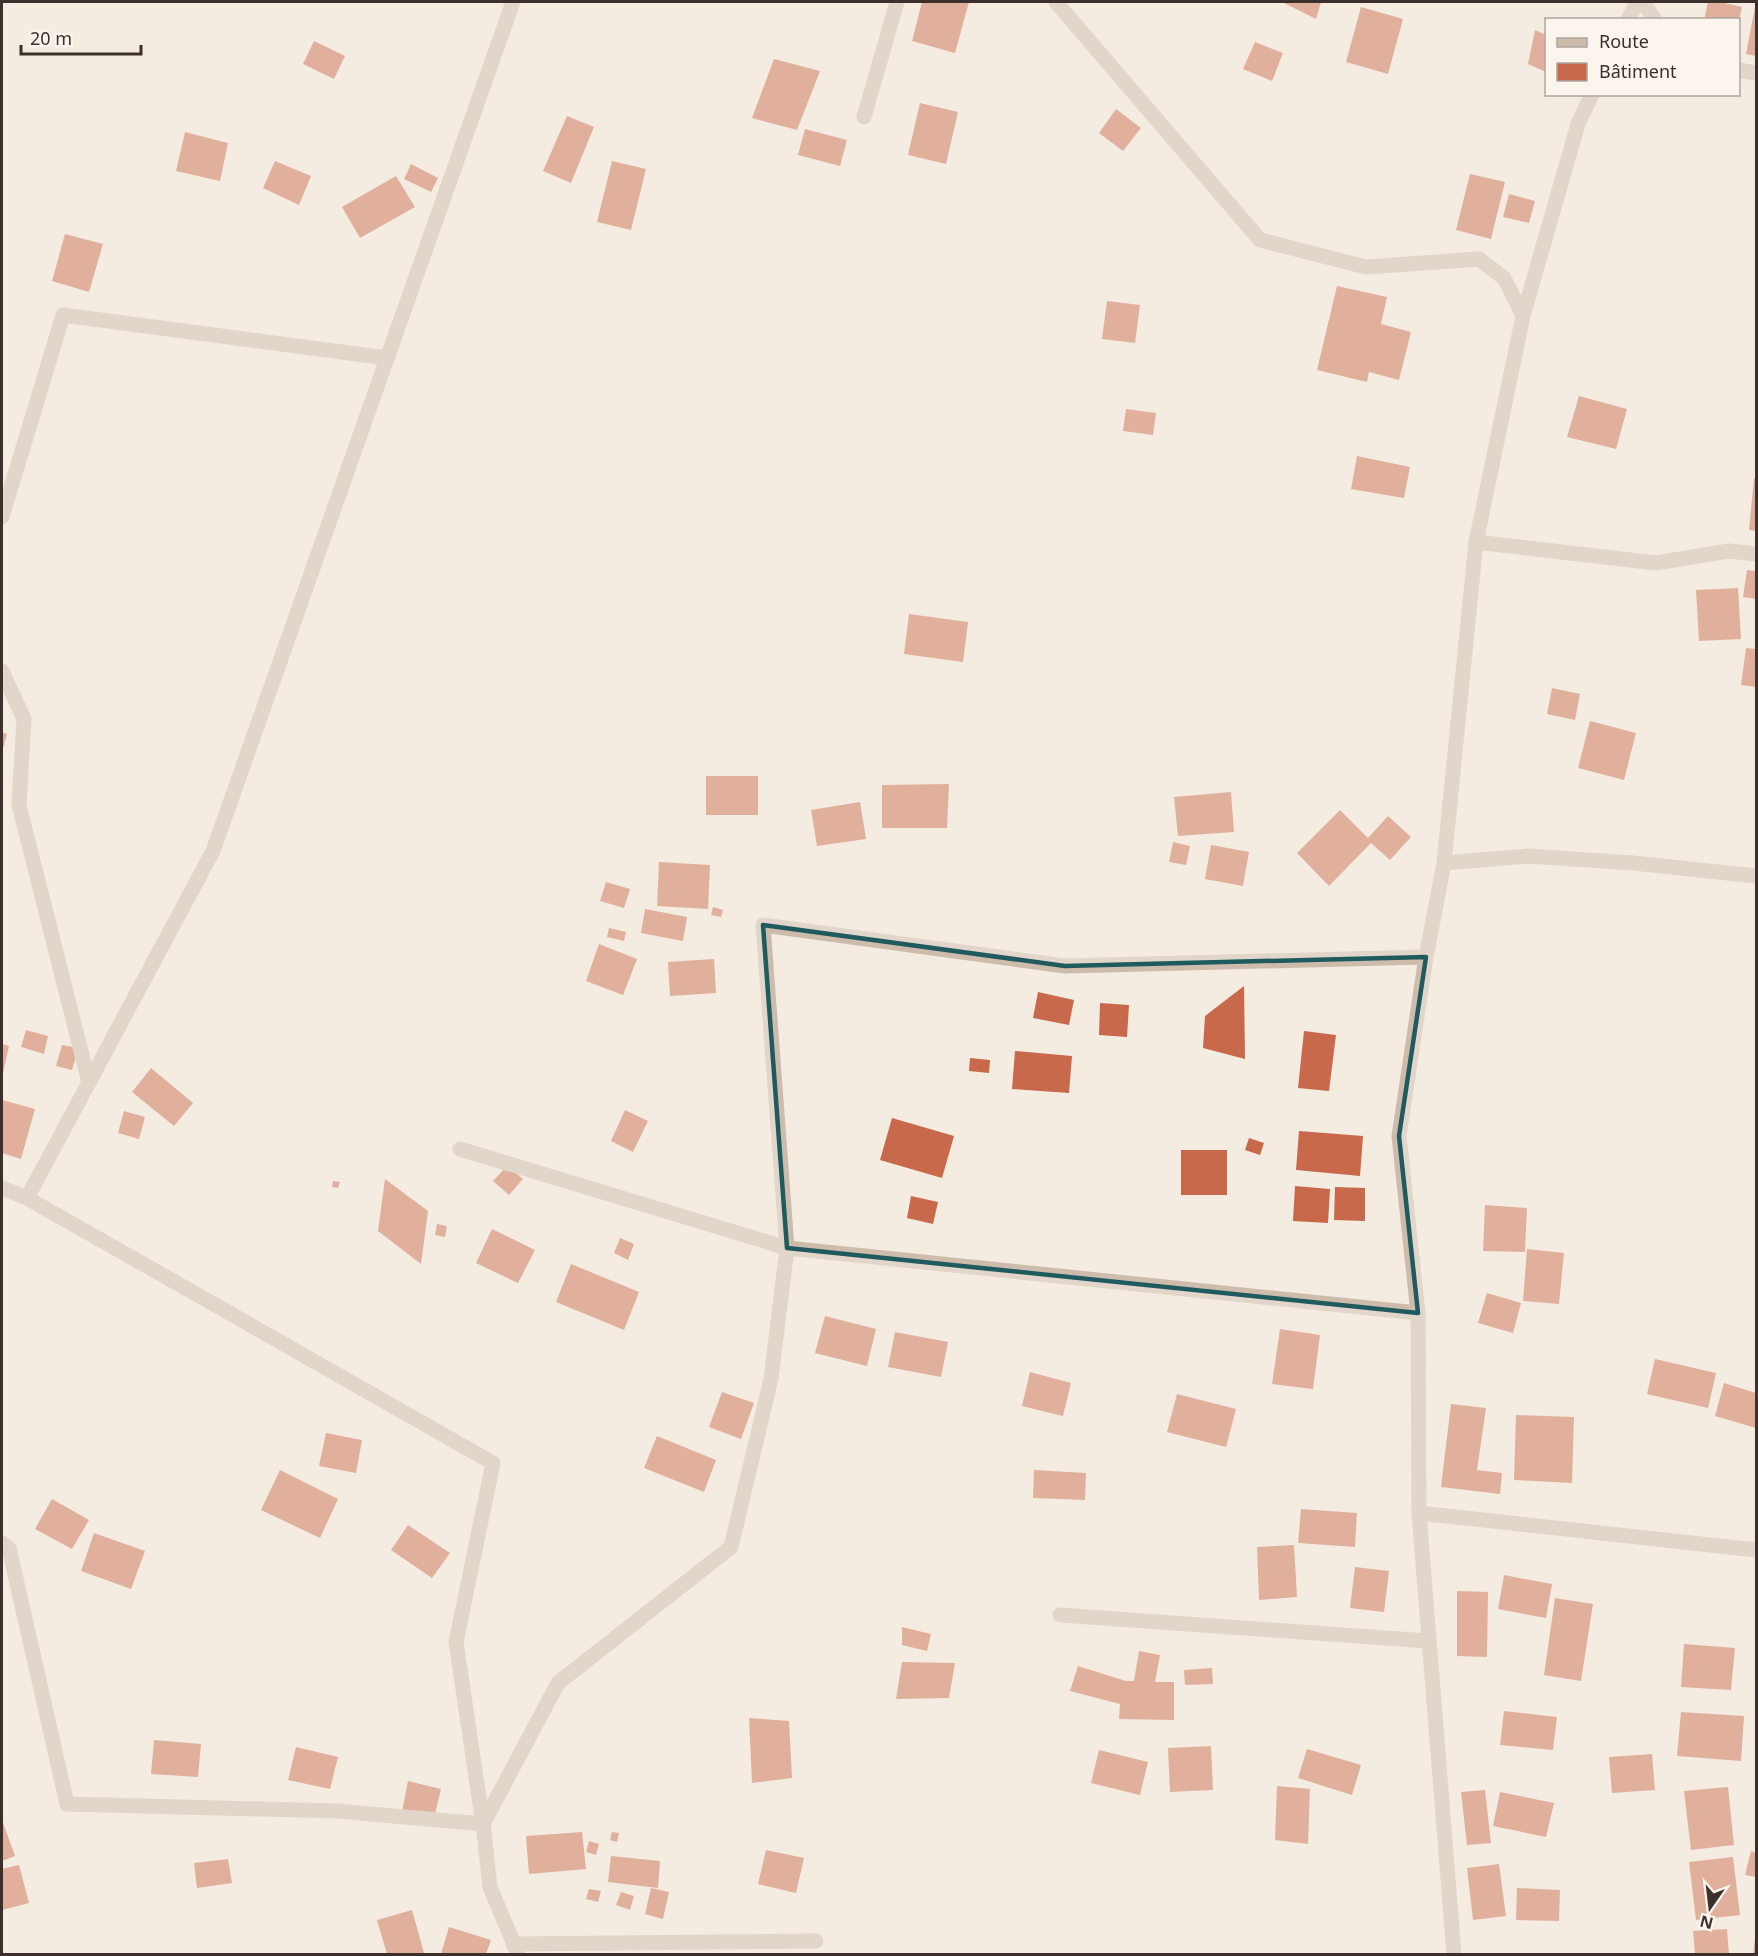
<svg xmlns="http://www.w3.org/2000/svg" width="1758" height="1956" font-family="'Noto Sans',sans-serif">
<rect width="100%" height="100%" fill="#f4ebe1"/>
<path fill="#c8694b" d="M922,2H969L955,53L912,41Z
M1282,2H1321L1316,19Z
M1708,2H1720L1742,7L1739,20H1704Z
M1361,7L1403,19L1388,74L1346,62Z
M1755,7H1756V56L1746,54Z
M1535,30L1546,35V72L1528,64Z
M314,41L345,56L334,79L303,64Z
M1255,42L1283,53L1272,81L1243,69Z
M774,59L820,71L797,130L752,118Z
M920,103L958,112L946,164L908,155Z
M1116,109L1141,128L1123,151L1099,133Z
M567,116L594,127L571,183L543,171Z
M805,129L847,140L840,166L798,155Z
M185,132L228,143L220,181L176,171Z
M275,161L311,176L299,205L263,188Z
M612,161L646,169L631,230L597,222Z
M411,164L438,178L431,192L404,179Z
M1470,174L1505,182L1491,239L1456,230Z
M396,176L415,207L360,238L342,207Z
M1509,194L1535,201L1529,223L1503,217Z
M65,234L103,244L89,292L52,281Z
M1337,286L1387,297L1381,324L1411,332L1399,380L1369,372L1367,382L1317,370Z
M1107,301L1140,305L1135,343L1102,339Z
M1579,396L1627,409L1616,449L1567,437Z
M1126,409L1156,413L1153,435L1123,431Z
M1357,456L1410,467L1404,498L1351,489Z
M1754,478H1756V531L1749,530Z
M1747,570L1756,571V599L1743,597Z
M1738,588L1741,639L1699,641L1696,590Z
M909,614L968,622L963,662L904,654Z
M1746,648L1756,649V687L1741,685Z
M1552,688L1580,694L1575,720L1547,714Z
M1590,721L1636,733L1624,780L1578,768Z
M2,732L7,734L2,752Z
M706,776H758V815H706Z
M949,784L947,828H882V785Z
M1231,792L1234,832L1178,836L1174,797Z
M860,802L866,839L817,846L811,810Z
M1340,810L1368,838L1388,816L1411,837L1390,860L1371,843L1329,886L1297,853Z
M1173,842L1190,846L1186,865L1169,862Z
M1211,845L1249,852L1243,886L1205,879Z
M659,862L710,865L708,909L657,906Z
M606,882L630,889L624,908L600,901Z
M713,907L723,910L721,917L711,915Z
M645,909L687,917L683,941L641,933Z
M609,928L626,932L624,941L607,937Z
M599,944L637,959L623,995L586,981Z
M714,959L716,993L670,996L668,962Z
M1244,986L1245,1059L1203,1048L1205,1016Z
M1038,992L1074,1000L1069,1025L1033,1018Z
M1100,1003L1129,1005L1127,1037L1099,1035Z
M26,1030L48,1036L44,1054L21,1047Z
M1304,1031L1336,1035L1329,1091L1298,1088Z
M2,1044L9,1046L2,1078Z
M62,1045L78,1048L72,1070L56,1066Z
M1015,1051L1072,1056L1069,1093L1012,1089Z
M970,1058L990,1060L989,1073L969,1071Z
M151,1068L193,1103L174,1126L132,1092Z
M2,1100L35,1109L21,1159L2,1153Z
M625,1110L648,1121L633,1152L611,1141Z
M124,1111L145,1117L139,1139L118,1133Z
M892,1118L954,1136L942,1178L880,1160Z
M1299,1131L1363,1136L1360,1176L1296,1170Z
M1249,1138L1264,1143L1260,1155L1245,1150Z
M1181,1150H1227V1195H1181Z
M507,1166L523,1179L509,1195L493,1181Z
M385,1179L428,1211L421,1264L378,1231Z
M333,1181L340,1182L338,1188L332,1187Z
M1295,1186L1330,1189L1328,1223L1293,1221Z
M1335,1187L1365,1188V1221L1334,1220Z
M911,1196L938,1202L933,1224L907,1218Z
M1485,1205L1527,1208L1525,1252L1483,1251Z
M437,1224L447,1226L445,1237L435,1235Z
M492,1229L535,1250L518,1283L476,1263Z
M620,1238L634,1244L628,1260L614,1253Z
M1527,1249L1564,1253L1559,1304L1523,1301Z
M571,1264L639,1292L624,1330L556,1302Z
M1487,1293L1521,1303L1513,1333L1478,1323Z
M825,1316L876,1329L867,1366L815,1353Z
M1280,1329L1320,1335L1313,1389L1272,1384Z
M895,1332L948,1342L941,1377L888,1367Z
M1655,1359L1716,1373L1708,1408L1647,1394Z
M1030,1372L1071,1383L1063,1416L1022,1406Z
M1724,1383L1756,1393V1428L1715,1416Z
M722,1392L754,1403L741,1439L709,1427Z
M1177,1394L1236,1409L1226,1447L1167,1432Z
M1451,1404L1486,1408L1477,1470L1502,1473L1500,1494L1441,1487Z
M1516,1415L1574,1417L1572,1483L1514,1480Z
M326,1433L362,1440L356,1473L319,1466Z
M657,1436L716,1460L704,1492L644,1468Z
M280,1470L338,1499L320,1538L261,1510Z
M1034,1470L1086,1473L1085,1500L1033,1498Z
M52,1499L89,1520L72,1549L35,1529Z
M1301,1509L1357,1513L1355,1547L1298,1543Z
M408,1525L450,1553L432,1578L391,1550Z
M94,1533L145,1551L131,1589L81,1571Z
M1294,1545L1297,1597L1259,1600L1257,1547Z
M1355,1567L1389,1571L1384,1612L1350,1608Z
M1504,1575L1552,1584L1546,1618L1498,1609Z
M1457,1591L1488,1592L1487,1657L1457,1656Z
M1555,1598L1593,1604L1581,1681L1544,1675Z
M902,1627L931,1634L927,1651L902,1645Z
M1684,1644L1735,1648L1731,1690L1681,1687Z
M1139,1651L1160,1655L1155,1682H1174V1720L1119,1719L1120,1704L1070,1691L1078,1666L1126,1681H1134Z
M902,1662L955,1663L949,1698L896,1699Z
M1212,1668L1213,1684L1185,1685L1184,1670Z
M1504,1711L1557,1717L1553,1750L1500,1745Z
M1681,1712L1744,1716L1741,1761L1677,1756Z
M749,1718L789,1721L792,1778L752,1783Z
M154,1740L201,1744L198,1777L151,1774Z
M1211,1746L1213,1790L1170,1792L1168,1748Z
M296,1747L338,1757L330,1789L288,1780Z
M1307,1749L1361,1765L1352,1795L1298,1778Z
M1099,1750L1148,1762L1140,1795L1091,1783Z
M1652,1754L1655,1790L1612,1793L1609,1757Z
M408,1781L441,1789L434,1818L402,1812Z
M1277,1786L1310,1789L1308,1844L1275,1840Z
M1728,1787L1734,1845L1691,1850L1684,1791Z
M1485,1790L1491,1843L1467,1845L1461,1792Z
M1500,1792L1554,1803L1546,1837L1493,1826Z
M2,1820L15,1856L2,1861Z
M582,1832L586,1869L529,1874L526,1836Z
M612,1832L619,1833L617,1842L610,1840Z
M589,1841L599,1844L596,1855L586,1852Z
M766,1850L804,1858L796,1893L758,1884Z
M1751,1851L1756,1853V1877L1745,1875Z
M611,1856L660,1861L658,1888L608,1882Z
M1733,1857L1740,1915L1696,1920L1689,1862Z
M228,1859L232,1883L197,1888L194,1863Z
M1499,1864L1506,1916L1473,1920L1467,1868Z
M19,1865L29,1903L2,1910V1869Z
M651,1888L669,1892L663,1919L645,1914Z
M1517,1888L1560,1890L1559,1921L1516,1920Z
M589,1889L601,1891L598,1902L586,1899Z
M621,1892L634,1896L630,1910L616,1905Z
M412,1910L424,1953L387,1954L377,1920Z
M449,1927L491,1940L486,1954H441Z
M1727,1929L1729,1954H1695L1693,1931Z
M1755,1937L1756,1954H1753Z"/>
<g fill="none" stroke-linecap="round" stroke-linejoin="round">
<path stroke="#cdbbac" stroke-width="15" d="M864,117L897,2
M2,517L63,315L387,358
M1476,542L1656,563L1729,551L1756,554
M2,671L24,719L19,805L89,1083
M2,1188L27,1198L493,1463L456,1642L483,1824
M27,1198L213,851L513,2
M2,1543L9,1548L67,1804"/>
<path stroke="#cdbbac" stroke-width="15" d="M1056,2L1260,240L1366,267L1479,259L1504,278L1523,316L1476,542L1444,863L1426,957L1399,1136L1418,1313L1419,1513L1454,1954
M1643,2L1655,20
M1628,20L1637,2
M1738,70L1756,73
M1523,316L1578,124L1592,94
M1444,863L1528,856L1633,863L1756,876
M460,1149L787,1248L1418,1313
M1419,1513L1756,1550
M1060,1615L1428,1641
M67,1804L337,1811L483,1824
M513,1944L816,1941
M518,1954L490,1887L483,1824L558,1683L731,1547L771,1379L787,1248L763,925L1065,966L1426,957"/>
</g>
<path d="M0 0H1758V1956H0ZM763,925L1065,966L1426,957L1399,1136L1418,1313L787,1248Z" fill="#f4ebe1" fill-opacity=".55" fill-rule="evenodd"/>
<path fill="none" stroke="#1f5a5e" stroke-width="4.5" stroke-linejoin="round" d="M763,925L1065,966L1426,957L1399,1136L1418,1313L787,1248Z"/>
<rect width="1758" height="1956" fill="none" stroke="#3b302b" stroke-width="6"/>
<rect x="1545" y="18" width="195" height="78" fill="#fbf5ee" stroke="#aea6a0" stroke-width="1.5"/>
<rect x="1557" y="38" width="30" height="9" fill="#cdbbac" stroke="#aea6a0" stroke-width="1.5"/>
<text x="1599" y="48" font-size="18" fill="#3b302b">Route</text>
<rect x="1557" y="63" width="30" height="18" fill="#c8694b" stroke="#aea6a0" stroke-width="1.5"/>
<text x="1599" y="78" font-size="18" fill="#3b302b">Bâtiment</text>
<g transform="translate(1710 1908) rotate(194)" stroke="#fbf5ee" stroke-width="4.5" paint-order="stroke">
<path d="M0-4.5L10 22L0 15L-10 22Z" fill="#3b302b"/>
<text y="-9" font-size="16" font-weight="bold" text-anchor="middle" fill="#3b302b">N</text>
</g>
<path d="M21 45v9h120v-9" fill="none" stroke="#3b302b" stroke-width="3"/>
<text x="30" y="45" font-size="18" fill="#3b302b" stroke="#fbf5ee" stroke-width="4.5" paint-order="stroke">20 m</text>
</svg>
